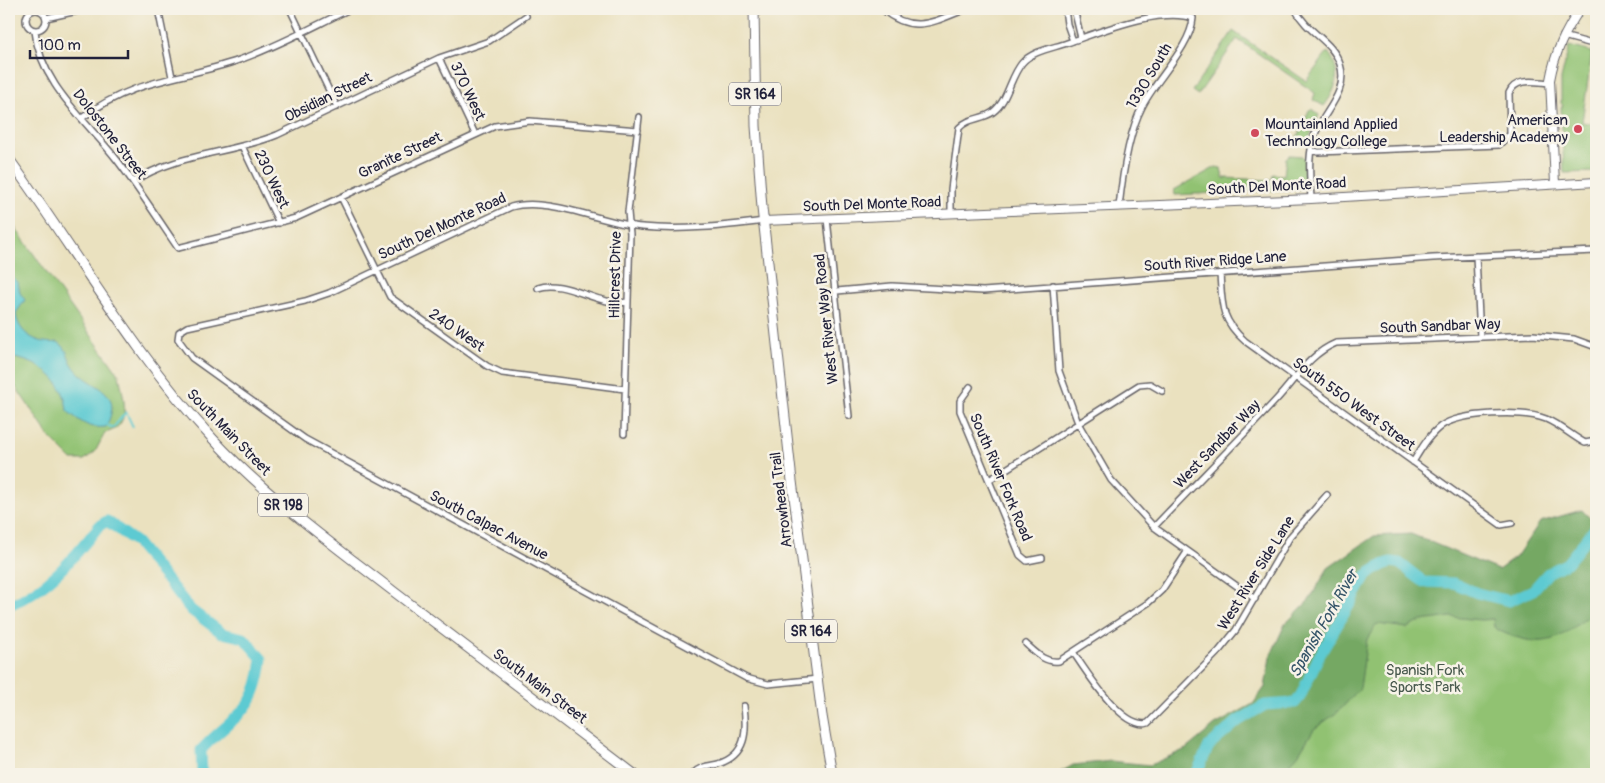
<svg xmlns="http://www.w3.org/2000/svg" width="1605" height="783" font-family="Pangolin,sans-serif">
<rect width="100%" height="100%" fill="#f7f3e8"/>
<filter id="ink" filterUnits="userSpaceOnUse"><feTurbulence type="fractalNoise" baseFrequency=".02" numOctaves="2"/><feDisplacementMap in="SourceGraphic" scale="10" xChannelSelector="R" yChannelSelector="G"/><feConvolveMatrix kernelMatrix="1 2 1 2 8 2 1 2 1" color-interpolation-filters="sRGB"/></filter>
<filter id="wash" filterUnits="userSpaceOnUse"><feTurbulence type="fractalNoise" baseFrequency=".0096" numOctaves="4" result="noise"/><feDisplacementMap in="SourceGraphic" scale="20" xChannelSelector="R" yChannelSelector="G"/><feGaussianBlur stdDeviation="1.12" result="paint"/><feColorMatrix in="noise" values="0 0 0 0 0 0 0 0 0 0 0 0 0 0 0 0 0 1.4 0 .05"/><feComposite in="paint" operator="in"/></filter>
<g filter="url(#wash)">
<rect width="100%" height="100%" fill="#eae1bf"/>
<path fill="#91c272" stroke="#5a7256" d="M1233,31L1306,81L1328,52C1342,70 1337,90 1324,106L1313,100L1315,93L1237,39L1198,95L1192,91Z
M1569,46L1592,52L1582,122L1596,124V172L1564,173L1561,107L1563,106L1561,103V79Z
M1312,109L1319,115L1308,141L1299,142L1297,137L1309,110Z
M1289,155L1302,156L1305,159V185H1302L1301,189L1175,195L1174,190L1216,167L1221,168L1223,178L1272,180L1273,174L1284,175L1286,158Z
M9,219L119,375C123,396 134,426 105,433L95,452L84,460H72L51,439L9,377Z
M1596,538V774H1200L1232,730L1373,576L1508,605Z"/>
<path fill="#74a864" stroke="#4b6550" d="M1582,510L1596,524V611C1568,630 1555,649 1519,638C1509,635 1502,633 1494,627L1493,619L1481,620L1451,617L1422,621L1407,628L1377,624L1367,639L1360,688L1339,711L1314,729L1298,755L1280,774H1057L1073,765L1111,761L1150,765L1186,749L1215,725L1253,704L1265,687L1270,657L1285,624L1310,599L1328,568L1374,536L1411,534L1498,570L1516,557L1540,522Z"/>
<path fill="#5dcad2" stroke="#407686" d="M9,275L18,282L20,293L25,300L16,313C18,335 39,345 58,342C69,349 67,358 74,367C89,389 126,387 106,427C87,429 82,422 67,411C65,381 43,363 14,358L9,351Z"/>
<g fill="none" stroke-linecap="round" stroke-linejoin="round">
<path stroke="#5dcad2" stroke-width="2" d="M107,425L113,428L126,412L133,427"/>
<path stroke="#5dcad2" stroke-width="11" d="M9,605C46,591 75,557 99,526L107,521L136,542L191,610L222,633L244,638L262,659C256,715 235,713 201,750L202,774
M1196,774L1209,746L1238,721L1265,705L1295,703L1300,697L1318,658L1367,575L1383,565L1391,562L1399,563L1424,582L1454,583L1477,593L1509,601L1533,590L1548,573L1567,563L1596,527"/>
</g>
</g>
<g filter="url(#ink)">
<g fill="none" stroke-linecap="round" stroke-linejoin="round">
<g stroke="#686569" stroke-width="8">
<path id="street" d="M158,9L172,77
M290,9L337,107
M882,9C913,35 933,22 966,9
M1065,9L1067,24L1073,41
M1074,9L1081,38
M1295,9C1308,34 1332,40 1340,64C1349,92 1324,111 1315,134C1307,155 1310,177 1311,199
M26 20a10 10 0 1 1 20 0a10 10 0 1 1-20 0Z
M46,18L86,9
M35,31C40,84 86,120 117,160C139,189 158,219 178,248L296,218L495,126L530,121L638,130
M1563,36L1596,45
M439,58L475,134
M82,118C134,78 182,80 239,60C277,47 314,26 350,9
M242,146L279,223
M1311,150L1318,152L1499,145L1510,134L1509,93C1516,77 1535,82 1550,83
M133,182C177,153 230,154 277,135L439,58L489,41L526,16
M341,197L390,297L487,366L502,373L625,389
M951,214V189L959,128C969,117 982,120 993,112C1008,101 1010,77 1022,63C1032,51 1053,48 1067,43C1100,32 1158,7 1193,18C1191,47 1155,80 1142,107C1129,132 1122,179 1119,207
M827,219L849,416
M764,221C725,226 681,231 642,227C603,223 547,196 511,207L329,293L305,301L187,327L179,332L178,339L192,358L305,439L746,678L768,684L818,679
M1476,256L1480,337
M1220,273C1222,304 1220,319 1245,341L1501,525L1512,523
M1053,285L1059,371L1078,423L1111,480L1154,527L1255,599
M538,288C564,278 599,307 627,302
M837,291L892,286L983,291L1433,258L1596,251
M970,387L960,401V411L1020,555L1027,561L1042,558
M624,434L630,234L628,212L639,117
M1413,462C1421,449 1429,435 1441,426C1461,412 1524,410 1546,419C1560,425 1572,436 1585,443L1596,441
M989,480L1139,385L1150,384L1162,391
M1154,527C1195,484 1236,443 1276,400C1295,380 1309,354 1336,343L1533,335L1574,339L1596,347
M1026,644C1036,653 1045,663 1059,661L1148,603L1162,590L1187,552
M1073,652C1086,671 1123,731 1148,723L1219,651L1236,630L1290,537L1327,495
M693,774C700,766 708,766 718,764C747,755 747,731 744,706"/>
</g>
<g stroke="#686569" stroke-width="10">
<path id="secondary" d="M1555,184L1550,80C1555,52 1565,32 1580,9
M764,221L1311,199L1596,182"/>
</g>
<g stroke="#686569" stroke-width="11">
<path id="primary" d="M754,9L756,126L762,208L792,481L822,716L832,774
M9,159C77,253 134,354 213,439C267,497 331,543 393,591C473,652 553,713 634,774"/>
</g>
<use href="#street" stroke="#fff" stroke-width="5"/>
<use href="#secondary" stroke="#fff" stroke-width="8"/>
<use href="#primary" stroke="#fff" stroke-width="9"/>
</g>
</g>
<g fill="#d1495b" stroke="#f7f3e8" stroke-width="2">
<circle cx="1578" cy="129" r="5"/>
<circle cx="1255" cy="133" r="5"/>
</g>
<g text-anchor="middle" stroke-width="5" stroke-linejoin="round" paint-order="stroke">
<g fill="#f7f3e8" stroke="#62616f" stroke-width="1">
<rect x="729" y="82.5" width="52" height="23" rx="4"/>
<rect x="258" y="493.5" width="50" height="23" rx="4"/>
<rect x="785" y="619.5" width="52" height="23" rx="4"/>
</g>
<g font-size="14" font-weight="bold" fill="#22223b">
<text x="755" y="99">SR 164</text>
<text x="283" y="510">SR 198</text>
<text x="811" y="636">SR 164</text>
</g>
<g font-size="15" fill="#22223b" stroke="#f7f3e8">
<text transform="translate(1149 76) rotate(-59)" y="5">1330 South</text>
<text transform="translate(468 91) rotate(65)" y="5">370 West</text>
<text transform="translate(328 97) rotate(-26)" y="5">Obsidian Street</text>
<text transform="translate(110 134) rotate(52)" y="5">Dolostone Street</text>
<text transform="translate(400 155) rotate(-25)" y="5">Granite Street</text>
<text transform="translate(272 179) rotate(65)" y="5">230 West</text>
<text transform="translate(1277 186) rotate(-3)" y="5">South Del Monte Road</text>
<text transform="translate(872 204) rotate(-2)" y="5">South Del Monte Road</text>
<text transform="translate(442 226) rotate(-25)" y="5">South Del Monte Road</text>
<text transform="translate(1215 261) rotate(-4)" y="5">South River Ridge Lane</text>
<text transform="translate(615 275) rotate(-89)" y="5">Hillcrest Drive</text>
<text transform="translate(826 319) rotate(-96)" y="5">West River Way Road</text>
<text transform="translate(1440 326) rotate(-2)" y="5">South Sandbar Way</text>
<text transform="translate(457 330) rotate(35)" y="5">240 West</text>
<text transform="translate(1354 404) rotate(36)" y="5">South 550 West Street</text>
<text transform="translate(229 432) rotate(46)" y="5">South Main Street</text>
<text transform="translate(1217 444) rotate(-46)" y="5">West Sandbar Way</text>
<text transform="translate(1001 477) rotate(67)" y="5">South River Fork Road</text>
<text transform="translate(781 500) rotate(-97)" y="5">Arrowhead Trail</text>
<text transform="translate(489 525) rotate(28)" y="5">South Calpac Avenue</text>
<text transform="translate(1256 573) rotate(-58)" y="5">West River Side Lane</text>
<text transform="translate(540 686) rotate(37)" y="5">South Main Street</text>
</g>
<g font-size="15" fill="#22223b" stroke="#f7f3e8" text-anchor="end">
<text x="1568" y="125">American<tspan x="1568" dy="17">Leadership Academy</tspan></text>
<text x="1265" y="129" text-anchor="start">Mountainland Applied<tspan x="1265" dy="17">Technology College</tspan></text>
</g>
<g font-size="15" fill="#495a4e" stroke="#f7f3e8">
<text x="1425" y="675">Spanish Fork<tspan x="1425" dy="17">Sports Park</tspan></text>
</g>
<g font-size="16" font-style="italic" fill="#345468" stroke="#f7f3e8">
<text transform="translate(1323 623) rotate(-60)" y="6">Spanish Fork River</text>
</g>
</g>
<rect width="1605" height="783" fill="none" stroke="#f7f3e8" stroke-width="30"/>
<path d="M30 50v8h98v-8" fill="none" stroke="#22223b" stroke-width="2.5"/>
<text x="38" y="50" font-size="15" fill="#22223b" stroke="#f7f3e8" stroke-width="4" paint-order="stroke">100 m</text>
</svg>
